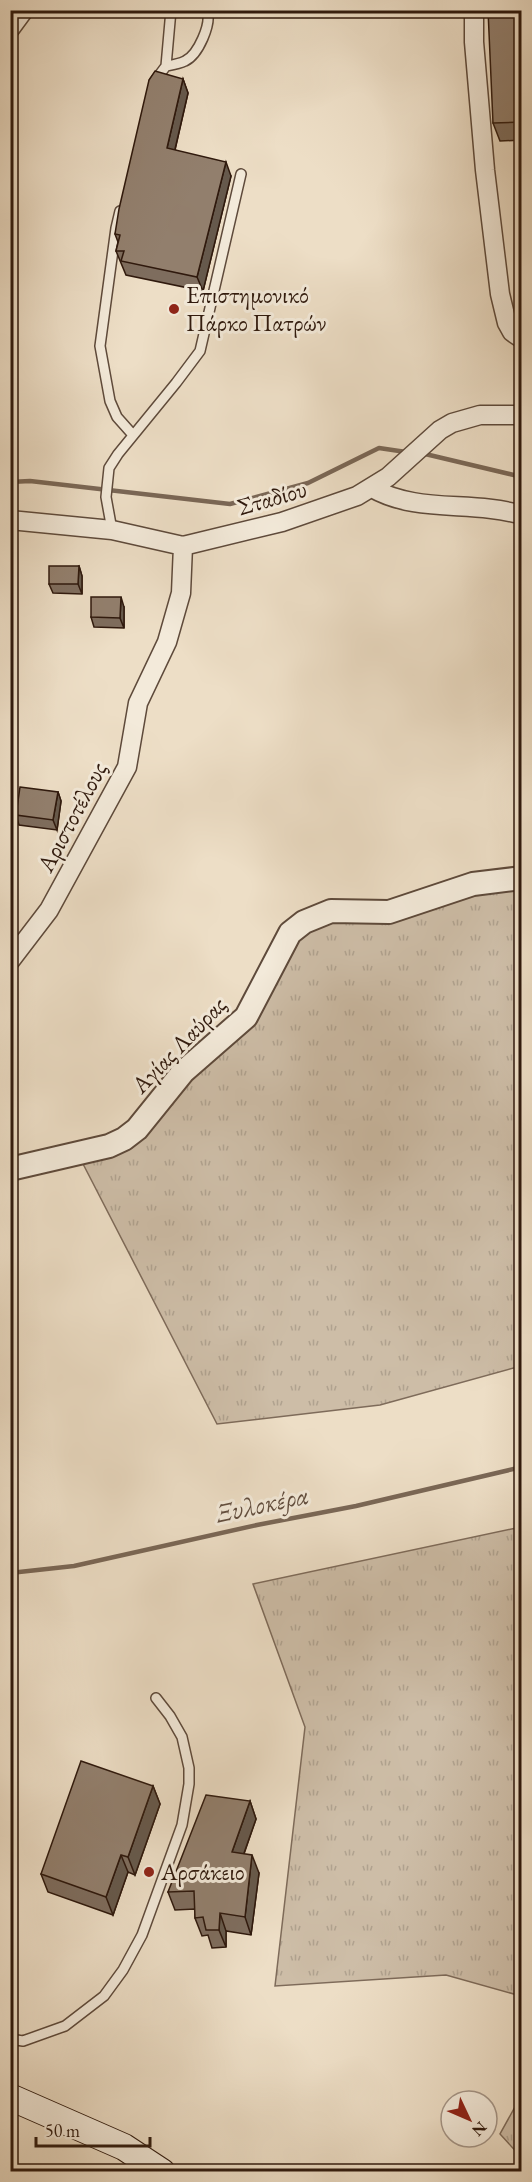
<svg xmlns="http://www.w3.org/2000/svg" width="532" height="2182" font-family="'EB Garamond',serif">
<defs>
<pattern id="grass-tufts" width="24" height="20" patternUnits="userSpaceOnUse" patternTransform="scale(1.5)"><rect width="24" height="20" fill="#cdbda7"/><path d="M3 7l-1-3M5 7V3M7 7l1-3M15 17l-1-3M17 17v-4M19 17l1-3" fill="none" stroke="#b0a28f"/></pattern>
</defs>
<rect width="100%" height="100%" fill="#eddec6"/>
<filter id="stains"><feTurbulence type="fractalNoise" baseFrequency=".00333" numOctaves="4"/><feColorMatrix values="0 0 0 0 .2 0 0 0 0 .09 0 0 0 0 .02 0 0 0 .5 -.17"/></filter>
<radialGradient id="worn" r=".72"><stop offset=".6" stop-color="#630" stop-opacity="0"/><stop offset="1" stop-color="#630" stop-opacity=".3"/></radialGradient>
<path fill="url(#grass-tufts)" stroke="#7e6b5a" stroke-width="1.5" d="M521,889V1366L380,1405L217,1424L81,1160L130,1145L292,943L328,919L474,894Z
M521,1527V1996L446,1975L275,1986L305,1727L253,1584Z
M521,2096V2157L500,2134Z"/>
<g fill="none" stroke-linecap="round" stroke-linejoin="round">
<path stroke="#7a6756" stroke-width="4.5" d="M421,453L522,477
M10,482L30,481L230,504L308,483L379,448L406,452
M10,1573L74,1566L257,1525L356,1506L522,1467"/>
<g stroke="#5e4a3b" stroke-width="12">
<path id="service" d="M166,66C172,65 179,64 185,61C198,55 212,24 207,10
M154,82L166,66L171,10
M120,211L116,228L100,346L110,401L117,417L133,435
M112,530L106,497L109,468L118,454L176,383L200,351L241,174
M10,2039L23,2041L65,2026L104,1996L123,1970L142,1935L182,1825L189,1784V1768L182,1737L170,1716L156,1698"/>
</g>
<g stroke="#5e4a3b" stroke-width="21">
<path id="minor" d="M474,10V42L485,170L500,294L507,323L512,332L522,339
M10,29L24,10
M372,488C418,514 471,500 522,515
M10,520L112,530L183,546L282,522L357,496L388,477L440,430L452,423L480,415H522
M10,961L49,910L127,767L138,703L167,642L181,593L183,546"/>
</g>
<g stroke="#5e4a3b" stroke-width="26">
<path id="tertiary" d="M10,1169L109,1146L124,1139L137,1129L183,1072L246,1017L290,933L304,922L331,911L389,912L473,884L522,878"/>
</g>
<g stroke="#2f190d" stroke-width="28">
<path id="secondary" d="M10,2097L124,2147L162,2172"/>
</g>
<use href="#service" stroke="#f3eada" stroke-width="9"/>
<use href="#minor" stroke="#f3eada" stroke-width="18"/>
<use href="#tertiary" stroke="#f3eada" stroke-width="22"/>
<use href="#secondary" stroke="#f3eada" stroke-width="26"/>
</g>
<path fill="#7e6d5e" stroke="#2f190d" stroke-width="1.5" d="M522,10V140L500,141L493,123Z
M183,79L188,93L175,150L231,176L203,291L126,275L116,251L118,242L115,234Z
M79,566L82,576V594L53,593L49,584Z
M124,607V628L94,627L91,617Z
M58,792L61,801L57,830L19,825L16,815Z
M153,1786L160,1804L135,1875L128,1872L113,1915L48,1892L41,1874Z
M250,1801L256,1819L244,1854L259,1873L251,1935L226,1931V1947L212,1948L208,1935L202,1936L195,1918V1909L175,1910L168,1892Z"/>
<path fill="#66594c" stroke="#2f190d" stroke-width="1.5" d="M183,79L188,93L172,162L167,148Z
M226,162L231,176L203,291L197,277Z
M79,566L82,576V594L78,584Z
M121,597L124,607V628L120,618Z
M58,792L61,801L57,830L53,820Z
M153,1786L160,1804L135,1875L128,1857Z
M250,1801L256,1819L238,1870L232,1852Z
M121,1855L128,1872L113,1915L106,1897Z
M252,1855L259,1873L251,1935L245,1917Z
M220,1913L226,1931V1947L219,1930Z"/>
<path fill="#927f6d" stroke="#2f190d" stroke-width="1.5" d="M488,10H522V122L493,123Z
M155,71L183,79L167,148L226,162L197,277L121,261L124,251H116L120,235L115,234L119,209L149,80Z
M49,566H79L78,584H49Z
M91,597H121L120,618L91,617Z
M20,787L58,792L53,820L16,815Z
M81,1761L153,1786L128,1857L121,1855L106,1897L41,1874Z
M206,1795L250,1801L232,1852L252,1855L245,1917L220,1913L219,1930H206L203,1917L195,1918L194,1891L168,1892Z"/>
<g fill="#8f2418" stroke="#f3eada" stroke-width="2">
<circle cx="174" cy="309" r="6"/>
<circle cx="149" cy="1872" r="6"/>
</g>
<g text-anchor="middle" stroke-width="6" stroke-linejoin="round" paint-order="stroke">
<g font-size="24" fill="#2f190d" stroke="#f3eada" text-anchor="start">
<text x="186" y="303">Επιστημονικό<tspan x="186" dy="28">Πάρκο Πατρών</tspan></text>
<text x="161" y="1880">Αρσάκειο</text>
</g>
<g font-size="24" fill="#2f190d" stroke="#f3eada">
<text transform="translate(272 498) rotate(-16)" y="8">Σταδίου</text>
<text transform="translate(72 817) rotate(-62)" y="8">Αριστοτέλους</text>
<text transform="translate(179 1045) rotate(-46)" y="8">Αγίας Λαύρας</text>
</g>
<g font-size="26" font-style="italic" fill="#614d3e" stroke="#f3eada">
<text transform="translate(262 1504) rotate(-12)" y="9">Ξυλοκέρα</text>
</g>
</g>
<rect width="532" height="2182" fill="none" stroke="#eddec6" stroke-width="36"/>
<rect x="12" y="12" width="508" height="2158" fill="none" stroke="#2f190d" stroke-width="3"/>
<rect x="18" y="18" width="496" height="2146" fill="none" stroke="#2f190d" stroke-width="1.5"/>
<g transform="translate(469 2119) rotate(134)"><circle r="28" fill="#f3eada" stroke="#a59688" stroke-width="1.5"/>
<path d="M0-4.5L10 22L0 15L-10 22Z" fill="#8f2418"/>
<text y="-9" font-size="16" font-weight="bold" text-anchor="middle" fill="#2f190d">N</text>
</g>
<path d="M36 2137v9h114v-9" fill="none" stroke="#2f190d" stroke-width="3"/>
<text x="45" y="2137" font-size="18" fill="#2f190d" stroke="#f3eada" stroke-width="4.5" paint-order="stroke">50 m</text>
<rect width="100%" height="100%" filter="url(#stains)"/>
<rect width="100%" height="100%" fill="url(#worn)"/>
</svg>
